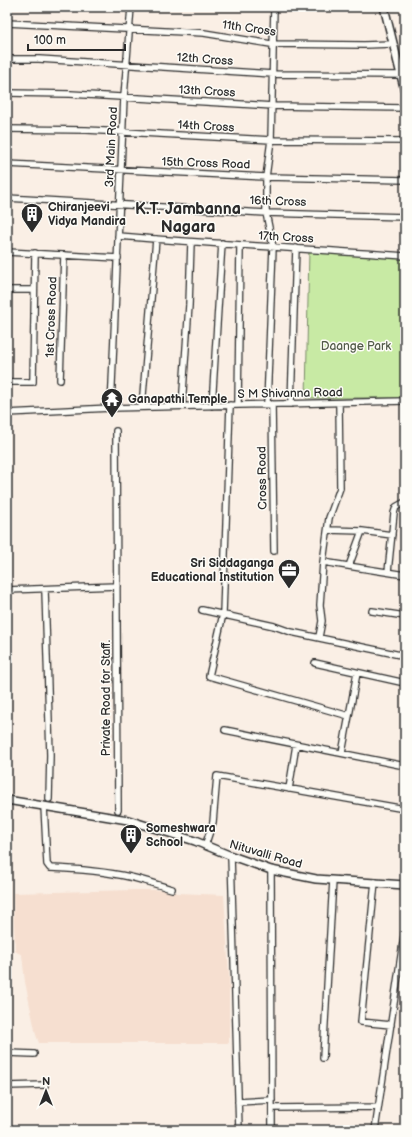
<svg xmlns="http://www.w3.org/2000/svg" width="412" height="1137" font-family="'Balsamiq Sans',sans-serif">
<rect width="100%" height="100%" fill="#faefe5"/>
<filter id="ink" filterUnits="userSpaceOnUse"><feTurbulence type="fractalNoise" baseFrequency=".025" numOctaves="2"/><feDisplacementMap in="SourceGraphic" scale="8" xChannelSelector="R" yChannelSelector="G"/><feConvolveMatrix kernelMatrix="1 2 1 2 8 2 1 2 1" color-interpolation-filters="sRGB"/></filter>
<g filter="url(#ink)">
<path fill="#f6dfd0" d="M135,890H169L178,893L224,895L229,975V1043H39L36,1035L25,982L22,955L15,951L13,893Z"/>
<path fill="#c8eaa4" stroke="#7a8a68" d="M309,249L405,257V398H306Z"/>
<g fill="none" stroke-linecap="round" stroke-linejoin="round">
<g stroke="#2b2b2b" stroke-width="8">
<path id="street" d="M7,23L204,33L271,44L364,45L393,44
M7,59H39L273,74L401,75
M7,93L70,94L273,106L405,108
M7,129L86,130L271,140L405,141
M7,164L266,177L405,180
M7,198L266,213L405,217
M118,236C214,244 309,249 405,256
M7,252L118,258
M7,290H34
M60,380L64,255
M7,382H33L35,253
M339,403L340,488L329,518L323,562L405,575
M267,404L273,247L266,213V177L271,140L274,7
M272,404L274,551
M291,404L296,248
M230,405L223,614L209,676L349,716
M238,405L240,246
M182,406L189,305L191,242
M212,406L222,243
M142,407L156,239
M111,408L124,97L131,7
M7,413L111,408L405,401
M116,431L118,810
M328,530L362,531L392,535
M349,566L362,531
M388,572L394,513L396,507L405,502
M7,590L117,586
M45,590L50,755L49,799
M202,610L274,626L291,632L405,656
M372,611L405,616
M319,637L322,621L320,605L323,562
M315,663L405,683
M225,730L405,766
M342,753L357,673
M289,789L296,745
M44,806L47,864L50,868C77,869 103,871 130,877C144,880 158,885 172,889
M205,846L213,822L217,776L405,809
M231,856L239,1130
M271,870L272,1130
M375,882L361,1022L391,1025
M7,1053L34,1054
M323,1058L333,880
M7,1086L45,1085
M238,1102L272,1100
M272,1108L378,1107
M375,1130L405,929"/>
</g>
<g stroke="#2b2b2b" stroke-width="10">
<path id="secondary" d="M384,7L405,91
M7,800L128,820L195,841L229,855L271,870L316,879L405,885"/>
</g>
<use href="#street" stroke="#fdfcf7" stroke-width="5.5"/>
<use href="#secondary" stroke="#fdfcf7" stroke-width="7"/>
</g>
</g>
<defs>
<g id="building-pin" transform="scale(1.15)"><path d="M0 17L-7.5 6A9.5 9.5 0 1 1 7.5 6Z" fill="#2b2b2b" stroke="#fdfcf7"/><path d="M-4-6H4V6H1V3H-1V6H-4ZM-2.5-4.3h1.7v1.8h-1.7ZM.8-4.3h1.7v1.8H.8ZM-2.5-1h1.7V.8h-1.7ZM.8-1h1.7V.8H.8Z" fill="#fff"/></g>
<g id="temple-pin" transform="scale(1.15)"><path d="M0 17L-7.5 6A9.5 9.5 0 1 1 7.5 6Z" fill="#2b2b2b" stroke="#fdfcf7"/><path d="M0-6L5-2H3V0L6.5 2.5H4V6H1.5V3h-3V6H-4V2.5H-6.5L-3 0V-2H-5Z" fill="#fff"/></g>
<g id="office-pin" transform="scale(1.15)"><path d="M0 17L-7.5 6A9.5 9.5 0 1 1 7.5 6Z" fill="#2b2b2b" stroke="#fdfcf7"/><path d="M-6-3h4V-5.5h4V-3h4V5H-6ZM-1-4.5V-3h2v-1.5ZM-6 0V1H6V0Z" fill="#fff"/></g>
</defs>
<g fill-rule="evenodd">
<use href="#building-pin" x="32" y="214"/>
<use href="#temple-pin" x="112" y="399"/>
<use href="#office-pin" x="289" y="570"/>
<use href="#building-pin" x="131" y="835"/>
</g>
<g text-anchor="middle" stroke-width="3" stroke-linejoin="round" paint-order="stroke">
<g font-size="12" fill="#2b2b2b" stroke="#fdfcf7">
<text transform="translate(249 28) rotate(8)" y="4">11th Cross</text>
<text transform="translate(205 59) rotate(4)" y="4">12th Cross</text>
<text transform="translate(207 91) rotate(3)" y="4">13th Cross</text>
<text transform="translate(206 126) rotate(3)" y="4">14th Cross</text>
<text transform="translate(111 147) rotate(-87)" y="4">3rd Main Road</text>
<text transform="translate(206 163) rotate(2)" y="4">15th Cross Road</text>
<text transform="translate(278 201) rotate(2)" y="4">16th Cross</text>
<text transform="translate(286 237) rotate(3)" y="4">17th Cross</text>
<text transform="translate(51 317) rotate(-88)" y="4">1st Cross Road</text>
<text transform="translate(290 393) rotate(-1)" y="4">S M Shivanna Road</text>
<text transform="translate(262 478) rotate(-91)" y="4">Cross Road</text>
<text transform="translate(106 698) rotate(-90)" y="4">Private Road for Staff.</text>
<text transform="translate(266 854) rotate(16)" y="4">Nituvalli Road</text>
</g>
<g font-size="12" font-weight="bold" fill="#2b2b2b" stroke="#fdfcf7" text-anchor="start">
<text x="48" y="211">Chiranjeevi<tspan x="48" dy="14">Vidya Mandira</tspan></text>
<text x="128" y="403">Ganapathi Temple</text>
<text x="274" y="567" text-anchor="end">Sri Siddaganga<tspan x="274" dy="14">Educational Institution</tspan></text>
<text x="146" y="832">Someshwara<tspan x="146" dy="14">School</tspan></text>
</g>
<g font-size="12" fill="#525b49" stroke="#fdfcf7">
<text x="356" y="350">Daange Park</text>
</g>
<g font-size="16" font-weight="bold" fill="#2b2b2b" stroke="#fdfcf7">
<text x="188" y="214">K.T. Jambanna<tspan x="188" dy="18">Nagara</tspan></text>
</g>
</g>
<rect width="412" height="1137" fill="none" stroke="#fdfcf7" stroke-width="24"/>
<rect x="12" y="12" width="388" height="1113" fill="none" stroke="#2b2b2b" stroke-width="1.5" filter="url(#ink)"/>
<g transform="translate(46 1091)" stroke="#fdfcf7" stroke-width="3" paint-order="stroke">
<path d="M0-3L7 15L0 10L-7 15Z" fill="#2b2b2b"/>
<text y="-6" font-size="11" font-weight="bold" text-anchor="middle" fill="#2b2b2b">N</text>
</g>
<path d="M28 44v6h97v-6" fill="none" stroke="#2b2b2b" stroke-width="2"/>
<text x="34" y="44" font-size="12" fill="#2b2b2b" stroke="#fdfcf7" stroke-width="3" paint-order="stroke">100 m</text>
</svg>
